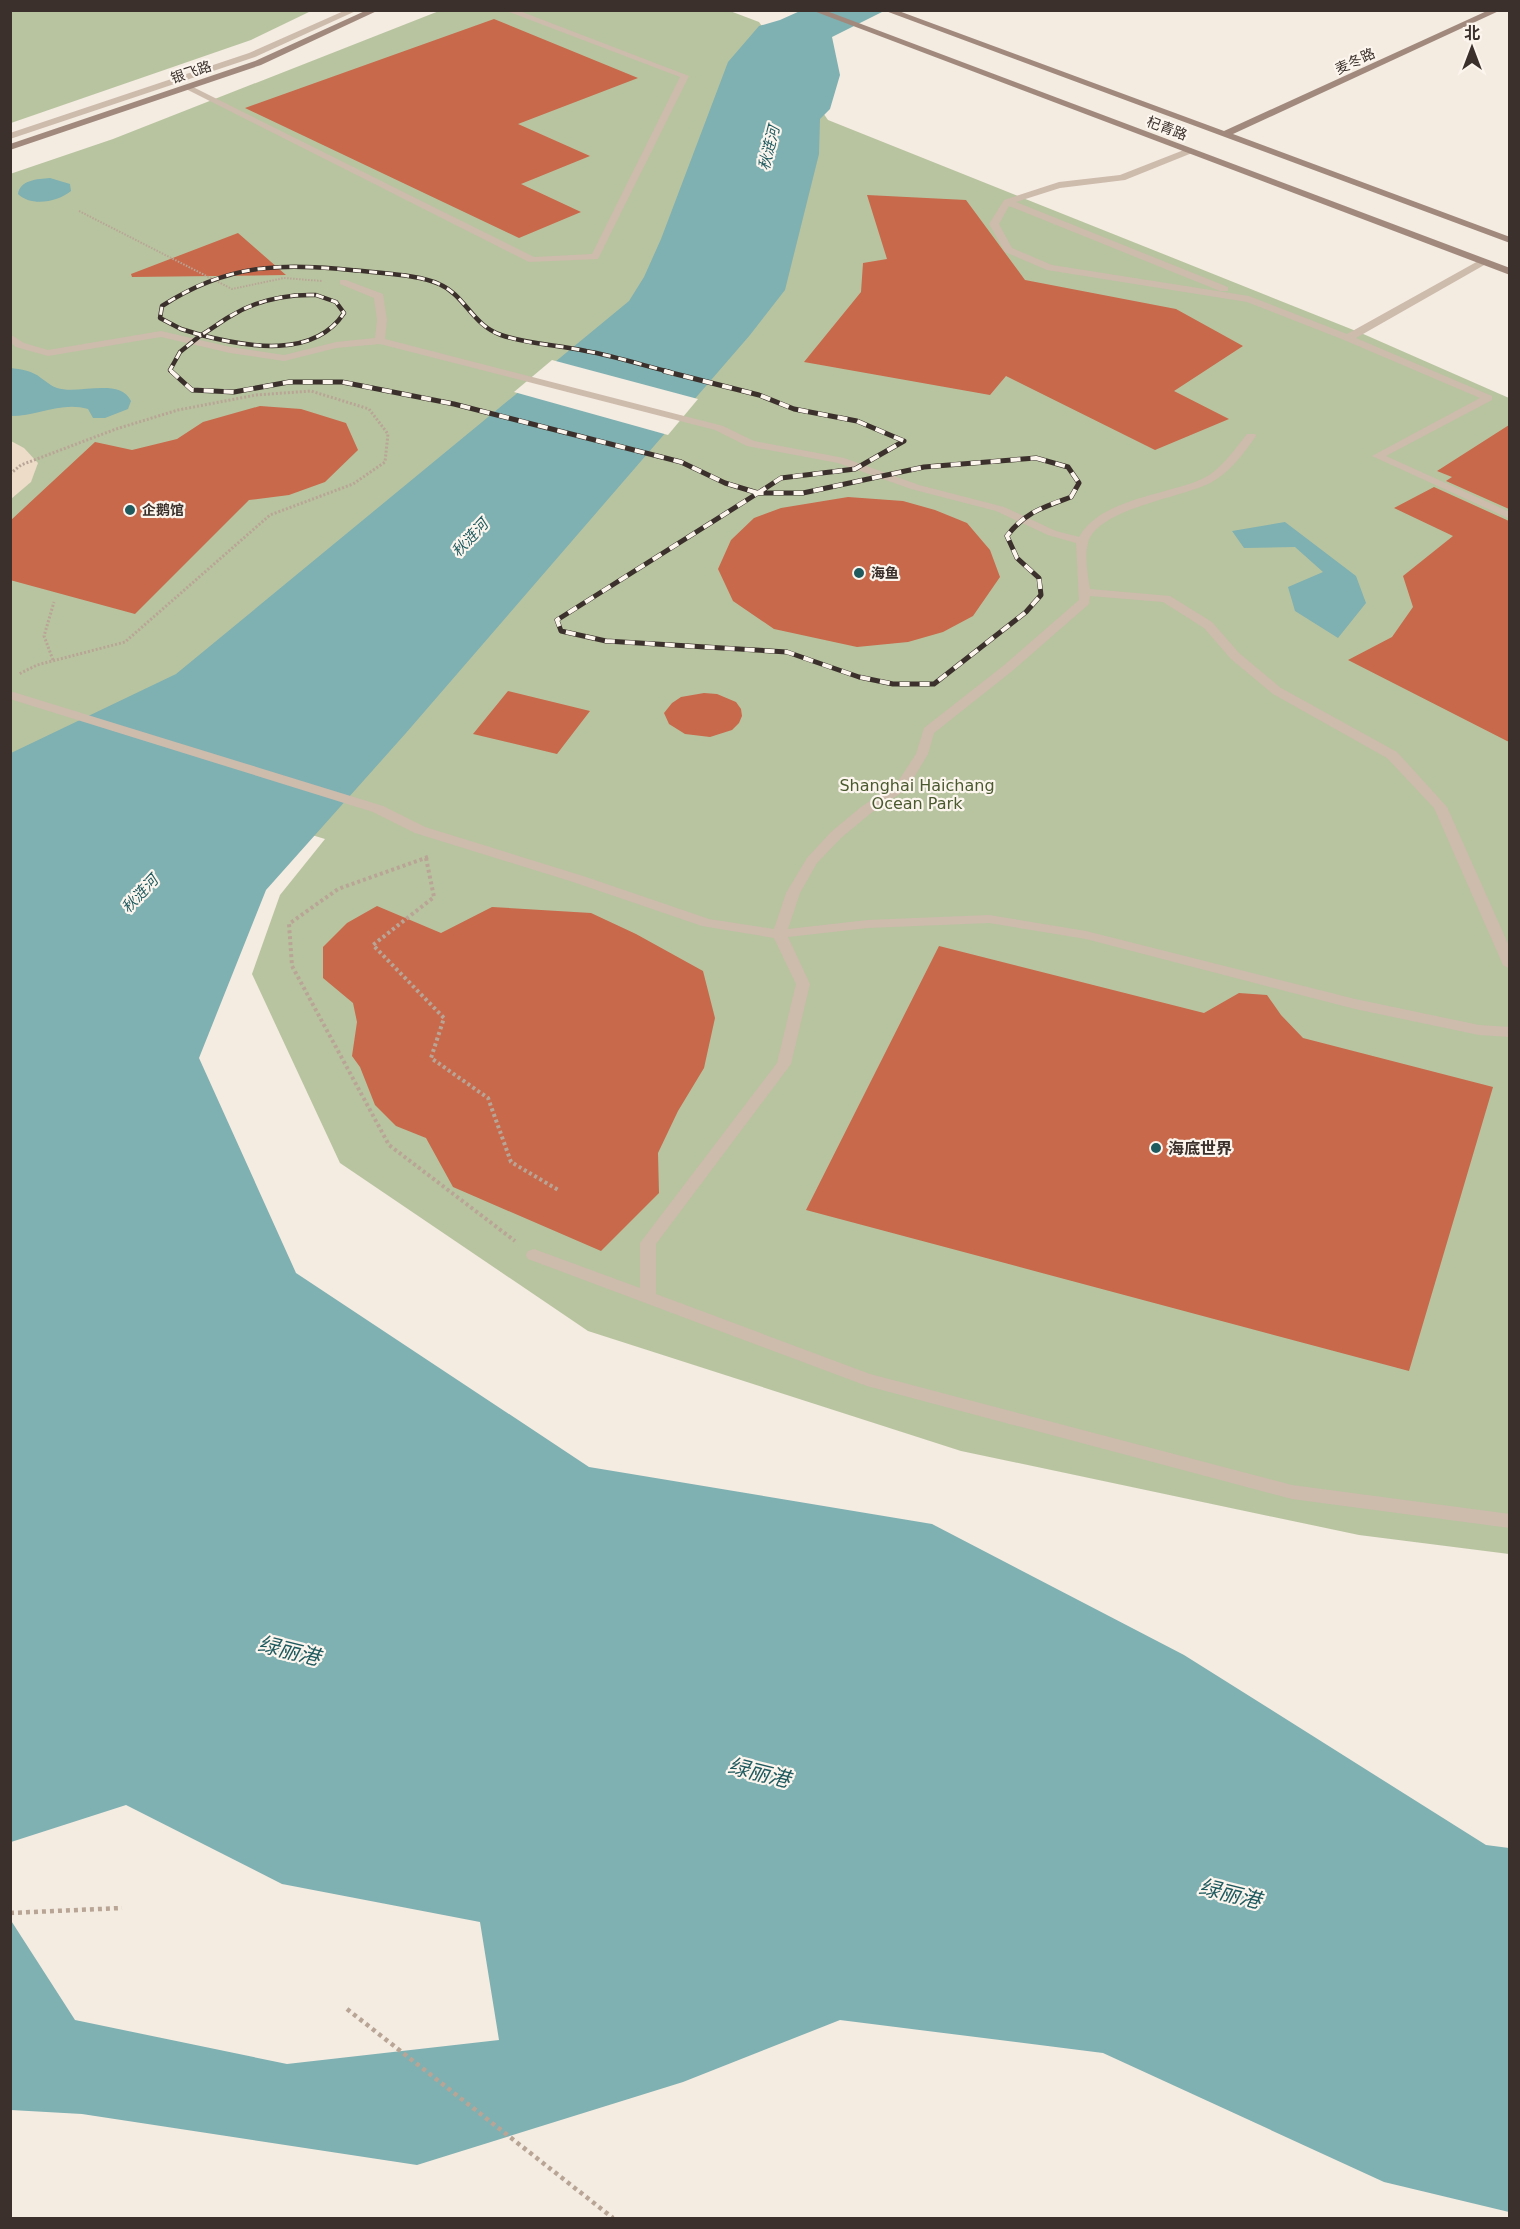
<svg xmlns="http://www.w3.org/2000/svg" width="1520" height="2229" font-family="'DejaVu Sans','Noto Sans SC',sans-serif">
<rect width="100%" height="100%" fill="#f4ebe1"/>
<path fill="#b8c4a0" d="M10,11L11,10L311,11L251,40L11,123Z
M439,11H730L759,22L828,120L1361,333L1509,398V1554L1359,1535L961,1451L588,1331L340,1163L252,974L280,895L325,839L64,760L11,780L10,174L113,139Z"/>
<path fill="#ecdcc8" d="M11,441L24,448L38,463L31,482L11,499Z"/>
<path fill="#7fb0b2" d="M800,11H884L832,37L840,75L830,109L820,119L819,154L785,290L750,335L406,733L266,890L199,1058L296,1273L589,1467L932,1524L1184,1655L1486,1845L1509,1848V2212L1384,2182L1103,2053L840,2020L683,2082L417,2165L82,2114L11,2110L10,1919L75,2020L287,2064L499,2040L480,1922L282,1884L126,1805L11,1842V753L176,674L629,301L644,277L661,239L728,62L759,26L780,20Z
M50,178L70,184L71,191C58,202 31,207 18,194C20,180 37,179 50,178Z
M10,368C21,369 33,371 41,378C47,382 51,386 57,388C78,395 120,377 131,401L128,409L105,418H93L88,409C62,401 37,416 11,416Z
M1285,522L1356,576L1366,603L1338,638L1295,611L1288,587L1323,572L1295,547L1244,548L1232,531Z"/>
<path fill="#f4ebe1" d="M552,360L698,399L668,435L514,392Z"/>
<path fill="#c8694b" d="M494,19L638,78L518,124L590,156L521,184L581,212L519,238L245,108Z
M867,195L966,200L1025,280L1176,309L1243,346L1174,391L1229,419L1155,450L1006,376L990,395L804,362L861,292L863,263L887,259Z
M238,233L286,275L132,277L131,274Z
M260,406L301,409L346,423L358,450L325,482L289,495L249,500L135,614L10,580V521L95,442L132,450L177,439L203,422Z
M1509,425V509L1446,481L1452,477L1437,471Z
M1434,487L1509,521V742L1348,660L1392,637L1413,607L1403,576L1453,536L1394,508Z
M848,497L903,501L935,510L967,523L990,550L1000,577L973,616L943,632L908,642L857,647L774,629L733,601L718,569L731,540L754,518L781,508Z
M508,691L590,711L557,754L473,734Z
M704,693L717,694L736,702L741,709L742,716L739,723L732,730L710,737L685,734L669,724L664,713L672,703L681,697Z
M377,906L441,933L492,907L591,913L636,934L703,971L715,1018L704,1068L678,1111L658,1153L659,1193L601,1251L453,1187L426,1138L396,1126L375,1105L360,1067L352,1056L357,1022L353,1003L323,978V947L347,923Z
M939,946L1204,1013L1239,993L1267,995L1281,1015L1303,1038L1493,1087L1409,1371L806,1210Z"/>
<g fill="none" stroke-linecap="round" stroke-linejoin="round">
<path stroke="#b9a596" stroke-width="2" stroke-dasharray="1.5 1.5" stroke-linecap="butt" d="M79,211L232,289L284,278L322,281"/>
<path stroke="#b9a596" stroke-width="3" stroke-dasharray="2 2" stroke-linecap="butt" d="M10,474L21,465L116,429L178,410L256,395L311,391L369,409L388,434L385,462L353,484L270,515L125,642L37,665L19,674
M53,660L44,636L54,602"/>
<path stroke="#b9a596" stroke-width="4" stroke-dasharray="3 3" stroke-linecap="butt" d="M428,857L338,889L289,924L292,966L389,1145L515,1241
M426,858L434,897L373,945L444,1018L431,1058L488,1098L511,1162L560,1191"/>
<path stroke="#b9a596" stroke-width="4.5" stroke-dasharray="4 4" stroke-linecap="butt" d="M10,1913L122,1908
M347,2009L613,2218"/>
<path fill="#cdbbac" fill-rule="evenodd" d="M346,10H358L255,57L10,139V133L249,53Z
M504,10H517L689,76L598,259L529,262L182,87L189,85L534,257L592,254L680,77Z
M1189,148L1192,149V153L1125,180L1060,188L1016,202L1228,287V291H1220L1009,206L999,224L1012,248L1052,265L1249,296L1347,334L1480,260H1486V264L1356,338L1492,396V400L1386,456L1510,512V519L1372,456L1480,398L1344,340L1247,302L1047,270L1005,252L989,224L1004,200L1059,182L1120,175Z
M696,1175L701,1176L704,1180L656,1244V1294L870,1374L1292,1485L1510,1514V1528L1292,1499L867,1386L528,1259L526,1255L528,1251L534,1249L640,1288V1243L691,1176Z"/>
<path fill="#cdbbac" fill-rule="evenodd" d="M340,280H346L383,294L387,320L385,339L723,426L754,441L844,458L919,485L1004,507L1056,531L1079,537C1100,499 1166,495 1202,479C1221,470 1234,450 1247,434H1255L1256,436C1244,453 1230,472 1212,482C1183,498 1097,508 1088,543C1084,557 1088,575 1090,589L1170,596L1212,622L1239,653L1281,688L1397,752L1447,807L1510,948V969L1503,965L1434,808L1387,758L1273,694L1231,659L1204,628L1163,602L1090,596L1089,604L1011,672L934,733L928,754L907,789L871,813L841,838L817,863L800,893L788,929L868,920L989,915L1086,931L1355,999L1479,1025L1510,1027V1037L1479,1035L1355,1009L1086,939L989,923L868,928L788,937L810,984L791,1064L701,1184H691L688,1180L691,1176L777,1063L796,984L774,938L702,926L573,882L415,833L373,812L10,699V691L383,806L425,827L583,876L709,919L774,929L786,893L807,858L831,832L861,807L897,783L916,754L924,728L1003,666L1079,600L1076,543L1048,535L996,511L911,489L838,463L747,446L715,430L380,344L336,348L284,361L230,353L161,337L48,356L16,347L10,342V334L24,343L48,350L161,331L230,347L284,355L336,342L375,338L377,320L374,298L340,284Z"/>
<path fill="#a18a7d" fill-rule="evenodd" d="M367,10H379L261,65L10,150V144L255,61Z
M811,10H824L1510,268V275Z
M883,10H896L1224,131L1489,10H1501L1233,134L1510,237V243Z"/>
<g stroke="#3b302b" stroke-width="4.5">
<path id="rail-far1" d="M316,295L336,302L344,313C314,359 247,347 201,335C210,330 219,323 229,317C255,301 285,294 316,295Z
M201,335L181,329L160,318L162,306C235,259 289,264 372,272C391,274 422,276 439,284C465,295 472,325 501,335C527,344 558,345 586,351C614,356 642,365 670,372
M172,372L170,370L180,352L201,335"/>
</g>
<g stroke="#3b302b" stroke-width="5">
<path id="rail" d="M171,371L192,390L234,392L289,382H342L454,404L681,462L725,483L758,493
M664,371L759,395L794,409L857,421L904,441L855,469L781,478L758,493
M1036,458L1068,467L1079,483L1071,497C1044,507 1025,512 1007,536L1017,558L1039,578L1041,595L1026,612L934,684H893L859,677L787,652L606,641L561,631L557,620L758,493H803L924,467Z"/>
</g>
<use href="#rail-far1" stroke="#fbf5ee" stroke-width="3" stroke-dasharray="8" stroke-linecap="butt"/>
<use href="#rail" stroke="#fbf5ee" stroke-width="4" stroke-dasharray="10" stroke-linecap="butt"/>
</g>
<g fill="#1f5a5e" stroke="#fbf5ee" stroke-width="2">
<circle cx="130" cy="510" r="6"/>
<circle cx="859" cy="573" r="6"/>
<circle cx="1156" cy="1148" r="6"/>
</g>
<g text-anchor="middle" stroke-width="4.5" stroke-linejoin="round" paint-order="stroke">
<g font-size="14" fill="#3b302b" stroke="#fbf5ee">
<text transform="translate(1355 61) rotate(-25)" y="5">麦冬路</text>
<text transform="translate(191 72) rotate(-19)" y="5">银飞路</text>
<text transform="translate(1167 128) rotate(21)" y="5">杞青路</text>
</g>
<g font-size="14" font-weight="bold" fill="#3b302b" stroke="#fbf5ee" text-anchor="start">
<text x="142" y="515">企鹅馆</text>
<text x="871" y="578">海鱼</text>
</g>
<g font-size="15" font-style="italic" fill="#1f5a5e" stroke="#fbf5ee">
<text transform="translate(769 148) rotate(-76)" y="5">秋涟河</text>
<text transform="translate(470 538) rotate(-47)" y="5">秋涟河</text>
<text transform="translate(140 894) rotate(-47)" y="5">秋涟河</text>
</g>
<g font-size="16" fill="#4a5a2e" stroke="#fbf5ee">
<text x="917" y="791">Shanghai Haichang<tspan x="917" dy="18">Ocean Park</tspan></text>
</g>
<g font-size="16" font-weight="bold" fill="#3b302b" stroke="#fbf5ee" text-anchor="start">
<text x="1168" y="1154">海底世界</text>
</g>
<g font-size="21" font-style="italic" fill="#1f5a5e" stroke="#fbf5ee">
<text transform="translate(289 1651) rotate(14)" y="7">绿丽港</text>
<text transform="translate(759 1773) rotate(14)" y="7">绿丽港</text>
<text transform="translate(1230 1894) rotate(14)" y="7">绿丽港</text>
</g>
</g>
<rect width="1520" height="2229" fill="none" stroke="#3b302b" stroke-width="24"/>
<g transform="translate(1472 48)" stroke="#fbf5ee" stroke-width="4.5" paint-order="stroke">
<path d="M0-4.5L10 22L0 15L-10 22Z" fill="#3b302b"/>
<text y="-9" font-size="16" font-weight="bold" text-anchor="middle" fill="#3b302b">北</text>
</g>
</svg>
